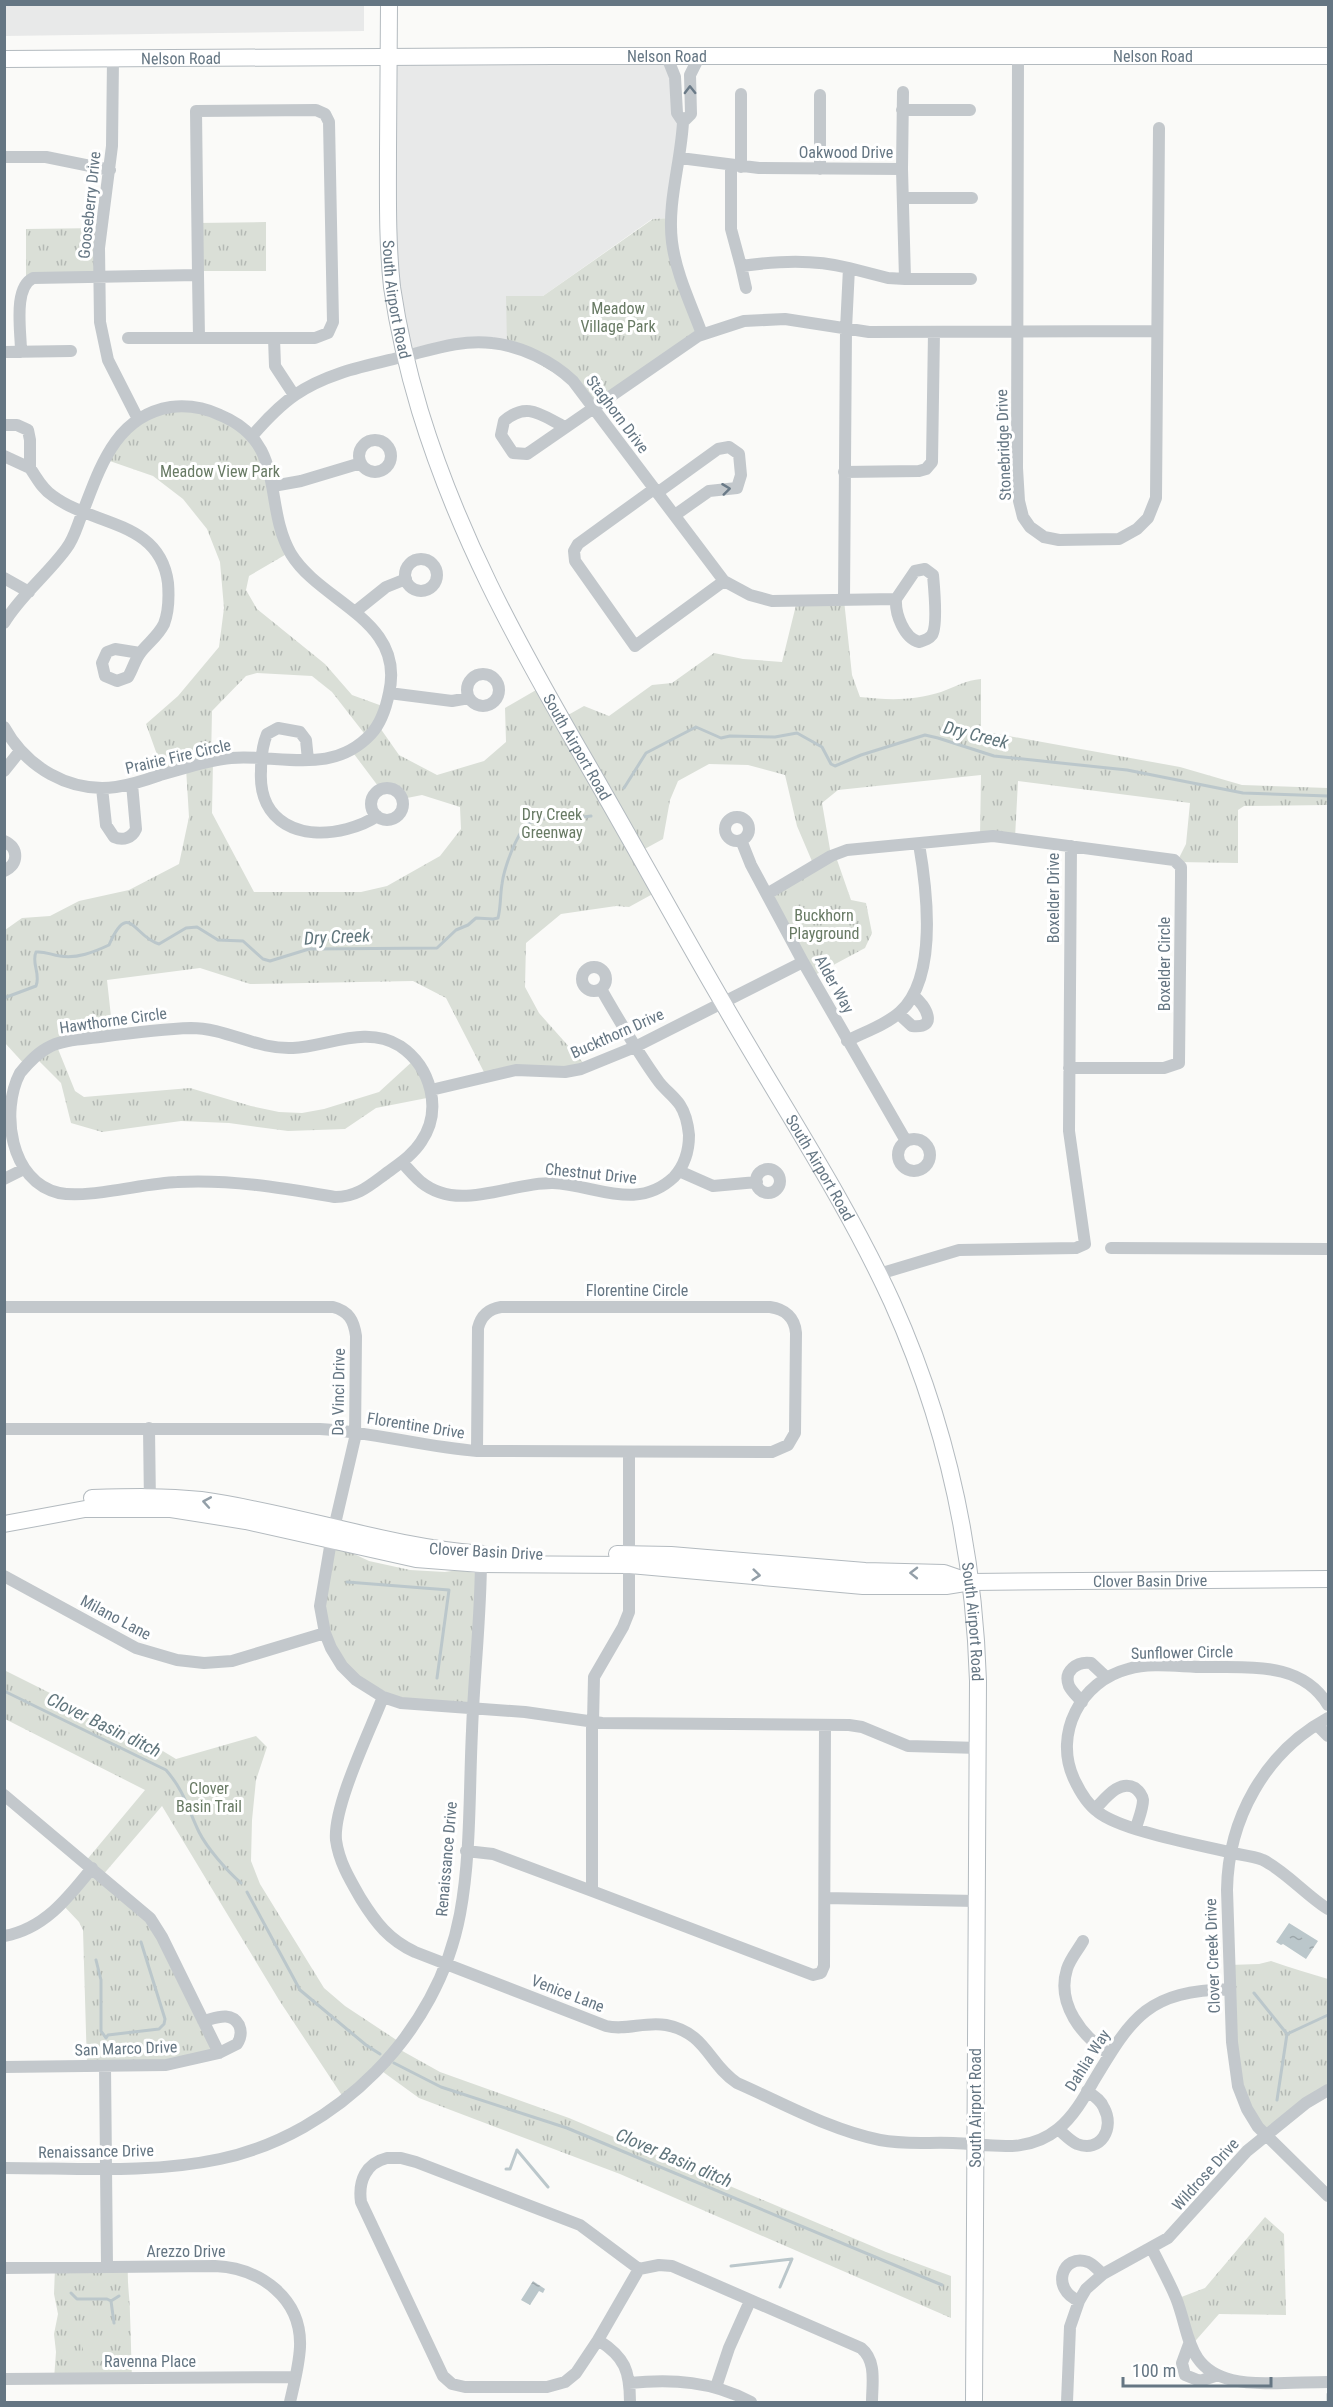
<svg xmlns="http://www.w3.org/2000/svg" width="1333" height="2407" font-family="'Roboto Condensed',sans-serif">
<defs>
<pattern id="grass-tufts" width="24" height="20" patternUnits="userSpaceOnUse" patternTransform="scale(1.5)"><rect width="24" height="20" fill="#dadfd7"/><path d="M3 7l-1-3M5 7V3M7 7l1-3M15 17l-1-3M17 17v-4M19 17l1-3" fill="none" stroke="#b4b9b4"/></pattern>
<pattern id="water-ripples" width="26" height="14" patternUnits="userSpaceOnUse" patternTransform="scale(1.5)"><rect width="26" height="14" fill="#bbc7cb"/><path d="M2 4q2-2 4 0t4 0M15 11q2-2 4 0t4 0" fill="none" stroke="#9ca6aa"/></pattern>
</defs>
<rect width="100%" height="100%" fill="#fafaf8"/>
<path fill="#e8e9e9" d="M4,5H364V31L5,36Z
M389,56L667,57L683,122L671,218L652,219L543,296H507V345L492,343L406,356L398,317Z"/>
<path fill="url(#grass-tufts)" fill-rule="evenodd" d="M671,218V230L702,334L594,407L578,387L507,345L506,296H543L653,219Z
M266,222V271H198L197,223Z
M101,228L99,276L26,282V229Z
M194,407L252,436L290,552L249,576L246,590L257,609L325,664L352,695L385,707L378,725L399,755L437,775L484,761L506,742L505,708L543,686L561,719L584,706L609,716L652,685L672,683L714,653L743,659L782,662L797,601L844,600L852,675L860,697C888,700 913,701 941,692C955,687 966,680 981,679V731L1180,767L1242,785L1328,788V805L1244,806L1238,810V863L1177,862L1186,844L1190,803L1018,781L1015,838L980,836L981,775L838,790L822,803L831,855L835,854L851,900L866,903L872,933L865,948L811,977L767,894L814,866L797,826L785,775L748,765L709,764L678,781L670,800L663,839L639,852L660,890L629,907L616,906L561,914L526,943L525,987L539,1013L587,1067L486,1076L446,998L413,981L250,984L200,968L107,980L113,1035L56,1044L75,1091L84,1097L190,1088L251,1106L279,1112L302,1113L324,1109L379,1092L415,1059L432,1097L376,1108L345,1129L288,1131L229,1123L181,1121L102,1132L71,1123L61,1083L35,1057L26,1066L5,1043V930L22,918L50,916L79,901L129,890L179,864L189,817L186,768L164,774L146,724L178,696L219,647L224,608L220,562L207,529L183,499L153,476L104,459L138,419ZM257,673L312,676L332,692L367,737L351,750L381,790L393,789L402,799L422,795L460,807L461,829L440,856L387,886L361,892H254L212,813L213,761H211L212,711L246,676Z
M330,1548L352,1553L369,1561L410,1570L445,1572L458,1570L481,1574L473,1707L409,1704L347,1672L321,1615Z
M4,1670L148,1742L176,1759L256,1736L267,1747L256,1780L252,1820L251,1861L260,1884L324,1988L345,2006L401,2043L397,2048L440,2072L569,2118L886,2252L951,2276V2318L620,2174L419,2098L379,2069L345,2100L279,2000L162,1806L102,1876L142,1909L219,2053L201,2058L87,2066L83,1930L79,1922L62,1904L81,1882L85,1862L145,1790L5,1719Z
M1271,1961C1291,1968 1309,1973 1328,1979V2090L1265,2136L1242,2098L1229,1965L1259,1964Z
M1265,2217L1284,2234L1286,2315L1219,2314L1190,2347L1176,2299L1205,2288Z
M128,2267C127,2284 130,2299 130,2315C131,2336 131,2357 132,2378L54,2379L56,2352L54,2334L58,2314L54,2294L55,2268Z"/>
<path fill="#dadfd7" d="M83,2341H103V2361H83Z"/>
<path fill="url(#water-ripples)" d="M1289,1923L1318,1941L1306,1959L1283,1944L1281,1945L1276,1942Z
M533,2281L545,2289L543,2293L539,2291L530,2305L521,2300Z"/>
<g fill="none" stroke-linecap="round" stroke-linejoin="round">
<path stroke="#bbc7cb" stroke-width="3" d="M624,788L646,753L696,727L721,738L730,736L775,737L797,733L822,747L831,764L835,766L861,755L925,735L938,738L994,756L1127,770L1243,793L1328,796
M4,998L36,986C41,974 31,963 36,952C45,951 51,955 60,956C77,959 94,952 109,945C129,899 134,937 159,944L186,928L197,927L218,940L243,941L263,959L270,961L309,949L437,948L456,930L468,925L476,918L493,919L498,918C501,906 500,896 502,884C504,868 516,835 528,823L558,814L583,817L591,816
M347,1582L449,1590L437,1678
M4,1691L166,1770C185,1792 187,1807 199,1832C207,1848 227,1871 241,1883
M247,1892L300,1990L366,2045L380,2054
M96,1960L101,1980V2031L106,2038L108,2035L159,2029L164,2024L165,2019L141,1942
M1254,1993L1287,2034L1277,2100
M1287,2034L1328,2015
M394,2063L441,2087L567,2128L942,2285
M517,2150L548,2187
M506,2169H510L517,2150
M731,2266L792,2259L780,2287
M71,2293L77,2299H107L111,2301L114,2323
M111,2301L119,2296
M1328,2402V2394"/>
<g stroke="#b3babf" stroke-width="18">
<g id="secondary">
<path id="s1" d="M389,4C389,53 388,102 388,150C388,196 387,241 392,287C398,328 408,371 420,411C458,535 514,637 578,748C627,832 673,917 722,1001C779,1101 844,1197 892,1302C946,1422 974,1550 978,1681L974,2402"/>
<path id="s2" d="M4,59L553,56H1328"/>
<path d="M92,1498C128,1497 164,1496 201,1500C296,1513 387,1547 483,1554"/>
<path id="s3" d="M4,1524L85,1509H171L246,1521L416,1559L481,1564L630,1565L863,1586H946L971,1582L1328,1579"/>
<path d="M617,1554L671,1555L865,1571L944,1573L967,1581"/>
</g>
</g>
<path stroke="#c3c8cc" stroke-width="12" d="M1018,55L1017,468L1019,501L1023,517L1030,527L1044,537L1059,540L1119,539L1137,529L1148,518L1156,498L1159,128
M667,57L675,77L677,113L683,122C681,162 667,203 672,242C676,274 691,304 702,334
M113,59L112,146L99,248L100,322L108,360L138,419
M820,95V169
M902,110H970
M683,122L691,114L690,75L699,57
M4,157H46L110,170
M680,158L759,168L902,169L905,279L888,278L849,268L846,329L844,600
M731,165V229L741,266C778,261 813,259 849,268
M741,167V94
M902,169L903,92
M903,198H972
M741,266L746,288
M198,275L199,338H274
M905,279H971
M128,338H199
M4,352L71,351
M21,352C21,331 13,288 33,278L198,275L196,111L316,110L325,114L329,122L333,322L328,333L315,338H274L275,366L294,395
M4,425H17L28,430L30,440V468L4,456
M565,427C541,415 527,401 504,421L501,435L513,453L527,454L698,336L744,321L785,319L869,332L1157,331
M252,436C265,421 279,406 295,395C327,373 365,366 402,357C431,350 461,339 492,343C521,346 552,361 573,381L724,581L750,595L772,601L896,599L915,571L925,569L933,575C934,586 938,626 932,635C929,639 925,640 919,642C904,638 895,614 896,599
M359 456a16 16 0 1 1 32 0a16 16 0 1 1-32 0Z
M30,468C37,478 42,489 53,496C93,526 160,520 168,583C169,596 169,611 164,624C158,636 149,642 141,652C135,659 133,669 128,677L117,681L105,676L102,663L107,652L115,649L140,653
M844,472L919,471L926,469L932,462L934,332
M273,486L301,481L361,463
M654,489L578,544L574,551L575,561L635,646L724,581
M657,493L718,449L729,447L739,454L741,475L737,488L709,491L675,515
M405 575a16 16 0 1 1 32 0a16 16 0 1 1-32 0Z
M4,578L29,592
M356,611L386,587L406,579
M4,623C20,596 47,575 66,549C74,539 77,526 82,514C100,468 115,416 171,407C188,405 205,408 220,415C288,443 262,504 291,554C321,603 406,620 389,693C386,708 381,723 371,734C332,776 281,754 231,758C207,760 183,769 160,775C146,780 131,785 116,787C69,793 26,767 4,727
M467 690a16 16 0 1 1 32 0a16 16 0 1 1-32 0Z
M389,693L452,701L469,698
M308,760L306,740L300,732L278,728L267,734C262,746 261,758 261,771C258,823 301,841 347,829C358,826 367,823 377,816
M4,771L20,751
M102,788L106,825L114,837C123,841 132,838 136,829L132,784
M371 804a16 16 0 1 1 32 0a16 16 0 1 1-32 0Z
M725 829a12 12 0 1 1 24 0a12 12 0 1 1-24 0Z
M741,840L751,865L803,962L906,1141
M4,841C19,848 19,864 4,871
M767,894L831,856L847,850L993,836L1174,860L1181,867V876L1179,1063L1164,1068H1069
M582 979a12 12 0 1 1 24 0a12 12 0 1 1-24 0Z
M899,1014L912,1026C939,1029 926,1006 914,996
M191,1028C226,1028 258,1050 293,1048C328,1046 367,1025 400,1046C431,1067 443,1110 421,1142C412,1156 397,1165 384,1175C368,1187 356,1197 335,1197C282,1188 231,1179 177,1182C144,1183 88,1199 59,1193C10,1182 0,1111 20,1073C29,1062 38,1052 51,1046C66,1039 84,1039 100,1037C130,1033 160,1029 191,1028Z
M847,1041C864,1032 886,1025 900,1012C938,978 927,890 919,844
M431,1090L516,1070L565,1072L581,1069L635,1047L803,962
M898 1155a16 16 0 1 1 32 0a16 16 0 1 1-32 0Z
M402,1162C408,1169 414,1176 421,1182C459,1213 510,1182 553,1183C596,1185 637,1212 674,1177C685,1165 689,1151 689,1135C688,1125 686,1114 680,1105C674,1096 665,1090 659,1082C637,1052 619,1020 601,989
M756 1181a12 12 0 1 1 24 0a12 12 0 1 1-24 0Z
M679,1171L713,1186L757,1182
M4,1179L22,1170
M1111,1248L1328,1249
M879,1274L959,1250L1076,1248L1085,1244L1069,1131L1071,846
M4,1307H333C349,1311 354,1321 356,1336L355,1438L331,1541L320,1606L325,1633L331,1648L342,1666L356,1680L383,1697L401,1703L525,1712L602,1723L849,1725L862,1727L908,1746L979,1748
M149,1428L150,1505
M4,1429H320C373,1432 424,1447 477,1451L772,1452L788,1445L795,1433L796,1333C795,1318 785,1309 770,1307H501C488,1309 481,1316 478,1328L477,1451
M4,1576L136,1648L177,1660L204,1663L232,1661L325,1633
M383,1697C370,1731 333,1806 336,1840C339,1862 350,1880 361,1899C376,1923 389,1940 415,1952L606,2026C626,2031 645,2021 666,2025C707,2033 708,2064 737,2083C783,2103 830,2130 880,2140C905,2145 929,2142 953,2143C991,2144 1026,2155 1058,2129C1073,2117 1084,2098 1093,2082C1133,2015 1148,1991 1230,1989
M1082,1702C1078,1697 1072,1692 1069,1686C1063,1671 1077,1661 1091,1663L1106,1677
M1328,1705C1301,1661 1250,1668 1205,1667C1181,1667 1152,1662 1128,1669C1081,1681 1053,1734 1074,1779C1080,1792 1087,1804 1098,1812C1122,1831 1200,1845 1232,1853C1242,1855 1253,1856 1263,1860C1284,1870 1307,1896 1328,1909
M1328,1718C1265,1752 1228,1819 1227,1890L1232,2042L1238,2086L1247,2109L1258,2127L1328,2196
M592,1722V1891L813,1975L821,1973L824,1966L825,1725
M593,1722L594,1677L623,1627L629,1612V1452
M1317,1725L1328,1736
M4,1795L150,1918L162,1937L219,2053L166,2065L4,2067
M1095,1809C1105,1799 1119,1779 1135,1788C1139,1791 1142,1794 1143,1800C1143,1809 1138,1820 1136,1828
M466,1851L493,1854L592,1891
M825,1898L976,1901
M4,1936C44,1929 68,1898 92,1868
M1083,1941C1078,1950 1070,1959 1067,1969C1056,2004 1082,2036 1109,2054
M203,2021C216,2018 231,2011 239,2025C242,2032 241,2038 237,2044L219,2053
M105,2066L107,2267
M1058,2129C1064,2134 1070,2141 1077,2144C1101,2153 1115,2128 1104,2108C1101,2100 1094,2096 1087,2091
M387,2158H401L416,2162L580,2225L639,2269L598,2340L576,2373L565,2382L547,2387H465L452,2384L443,2376L361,2202C358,2181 366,2163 387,2158Z
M4,2168C75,2168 150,2174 220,2159C337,2134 438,2033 460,1914C471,1855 469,1792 472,1731C474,1674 481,1616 481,1558
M1152,2249C1160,2265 1169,2281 1176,2298C1190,2333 1186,2369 1232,2380C1258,2386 1300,2382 1328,2382
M4,2268L215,2266C260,2268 302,2298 300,2347C299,2366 294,2384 290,2402
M639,2269L659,2265L672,2266L861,2348C877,2361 872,2384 872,2402
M1079,2301C1050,2289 1062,2253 1088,2262C1093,2264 1098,2270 1103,2274
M598,2340C625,2357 630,2371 630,2402
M1189,2344L1182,2363L1185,2375L1200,2381L1218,2375
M4,2379L295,2377
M629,2383C673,2379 712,2381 751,2402
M716,2387L729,2348L750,2301
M1067,2402L1070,2327L1079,2301L1086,2289L1103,2274L1168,2238L1247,2151L1306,2103L1328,2090"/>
<use href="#secondary" stroke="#fff" stroke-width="16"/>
</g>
<defs><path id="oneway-chevron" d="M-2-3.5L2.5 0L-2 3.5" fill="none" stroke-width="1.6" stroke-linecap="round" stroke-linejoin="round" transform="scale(1.5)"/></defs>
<g stroke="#6a7a87">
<use href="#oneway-chevron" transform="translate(690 90) rotate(-91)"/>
<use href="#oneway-chevron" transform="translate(726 489) rotate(-7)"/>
</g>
<g stroke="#939fa8">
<use href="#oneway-chevron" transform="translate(207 1502) rotate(-170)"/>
<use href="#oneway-chevron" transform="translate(914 1573) rotate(-179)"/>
<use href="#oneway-chevron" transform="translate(756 1575) rotate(6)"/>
</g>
<g text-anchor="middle" stroke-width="6" stroke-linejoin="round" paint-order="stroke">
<g font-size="16" fill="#657683" stroke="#fff">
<text dy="6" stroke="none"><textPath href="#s2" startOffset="1149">Nelson Road</textPath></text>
<text dy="6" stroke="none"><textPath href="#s2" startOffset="663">Nelson Road</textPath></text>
<text dy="6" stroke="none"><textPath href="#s2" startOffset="177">Nelson Road</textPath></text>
<text x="846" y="158">Oakwood Drive</text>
<text transform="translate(89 205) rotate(-84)" y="6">Gooseberry Drive</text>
<text dy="6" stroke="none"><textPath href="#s1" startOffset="296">South Airport Road</textPath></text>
<text transform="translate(618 414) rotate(53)" y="6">Staghorn Drive</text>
<text transform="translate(1003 445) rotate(-92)" y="6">Stonebridge Drive</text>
<text dy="6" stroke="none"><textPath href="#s1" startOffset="782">South Airport Road</textPath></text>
<text transform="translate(178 756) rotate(-13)" y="6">Prairie Fire Circle</text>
<text transform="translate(1053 898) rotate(-90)" y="6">Boxelder Drive</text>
<text transform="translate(1164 964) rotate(-90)" y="6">Boxelder Circle</text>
<text transform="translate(835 984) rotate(61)" y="6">Alder Way</text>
<text transform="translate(113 1020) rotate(-8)" y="6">Hawthorne Circle</text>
<text transform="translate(617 1033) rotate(-24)" y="6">Buckthorn Drive</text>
<text dy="6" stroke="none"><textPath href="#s1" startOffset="1268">South Airport Road</textPath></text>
<text transform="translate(591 1173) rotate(6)" y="6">Chestnut Drive</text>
<text x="637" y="1296">Florentine Circle</text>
<text transform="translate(338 1392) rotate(-89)" y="6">Da Vinci Drive</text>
<text transform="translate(416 1425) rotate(9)" y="6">Florentine Drive</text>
<text transform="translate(486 1551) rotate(3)" y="6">Clover Basin Drive</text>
<text dy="6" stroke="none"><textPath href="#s3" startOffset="1154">Clover Basin Drive</textPath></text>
<text transform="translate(116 1617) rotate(28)" y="6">Milano Lane</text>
<text dy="6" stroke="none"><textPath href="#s1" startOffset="1752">South Airport Road</textPath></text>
<text transform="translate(1182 1652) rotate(-1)" y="6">Sunflower Circle</text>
<text transform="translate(446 1859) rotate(-85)" y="6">Renaissance Drive</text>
<text transform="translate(1212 1956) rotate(-92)" y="6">Clover Creek Drive</text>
<text transform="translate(568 1993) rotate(21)" y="6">Venice Lane</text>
<text transform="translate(126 2048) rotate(-2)" y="6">San Marco Drive</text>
<text transform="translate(1087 2060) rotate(-58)" y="6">Dahlia Way</text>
<text transform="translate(975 2108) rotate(-90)" y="6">South Airport Road</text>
<text transform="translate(96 2151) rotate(-1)" y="6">Renaissance Drive</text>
<text transform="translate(1205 2174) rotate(-48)" y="6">Wildrose Drive</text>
<text x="186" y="2257">Arezzo Drive</text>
<text x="150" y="2367">Ravenna Place</text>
</g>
<g font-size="16" fill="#687a64" stroke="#fff">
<text x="618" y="314">Meadow<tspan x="618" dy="18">Village Park</tspan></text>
<text x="220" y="477">Meadow View Park</text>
<text x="552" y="820">Dry Creek<tspan x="552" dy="18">Greenway</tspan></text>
<text x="824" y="921">Buckhorn<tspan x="824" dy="18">Playground</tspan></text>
<text x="209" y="1794">Clover<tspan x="209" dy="18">Basin Trail</tspan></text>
</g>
<g font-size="18" font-style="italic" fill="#60757c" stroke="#fff">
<text transform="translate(976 735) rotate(14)" y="6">Dry Creek</text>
<text transform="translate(337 937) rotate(-3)" y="6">Dry Creek</text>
<text transform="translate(104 1725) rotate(26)" y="6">Clover Basin ditch</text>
<text transform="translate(674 2158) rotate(23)" y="6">Clover Basin ditch</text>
</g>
</g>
<rect width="1333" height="2407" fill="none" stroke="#657683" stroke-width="12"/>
<path d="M1123 2377v9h148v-9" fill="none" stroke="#657683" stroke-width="3"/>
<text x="1132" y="2377" font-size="18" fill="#657683" stroke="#ffffff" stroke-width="4.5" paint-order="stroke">100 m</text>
</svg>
